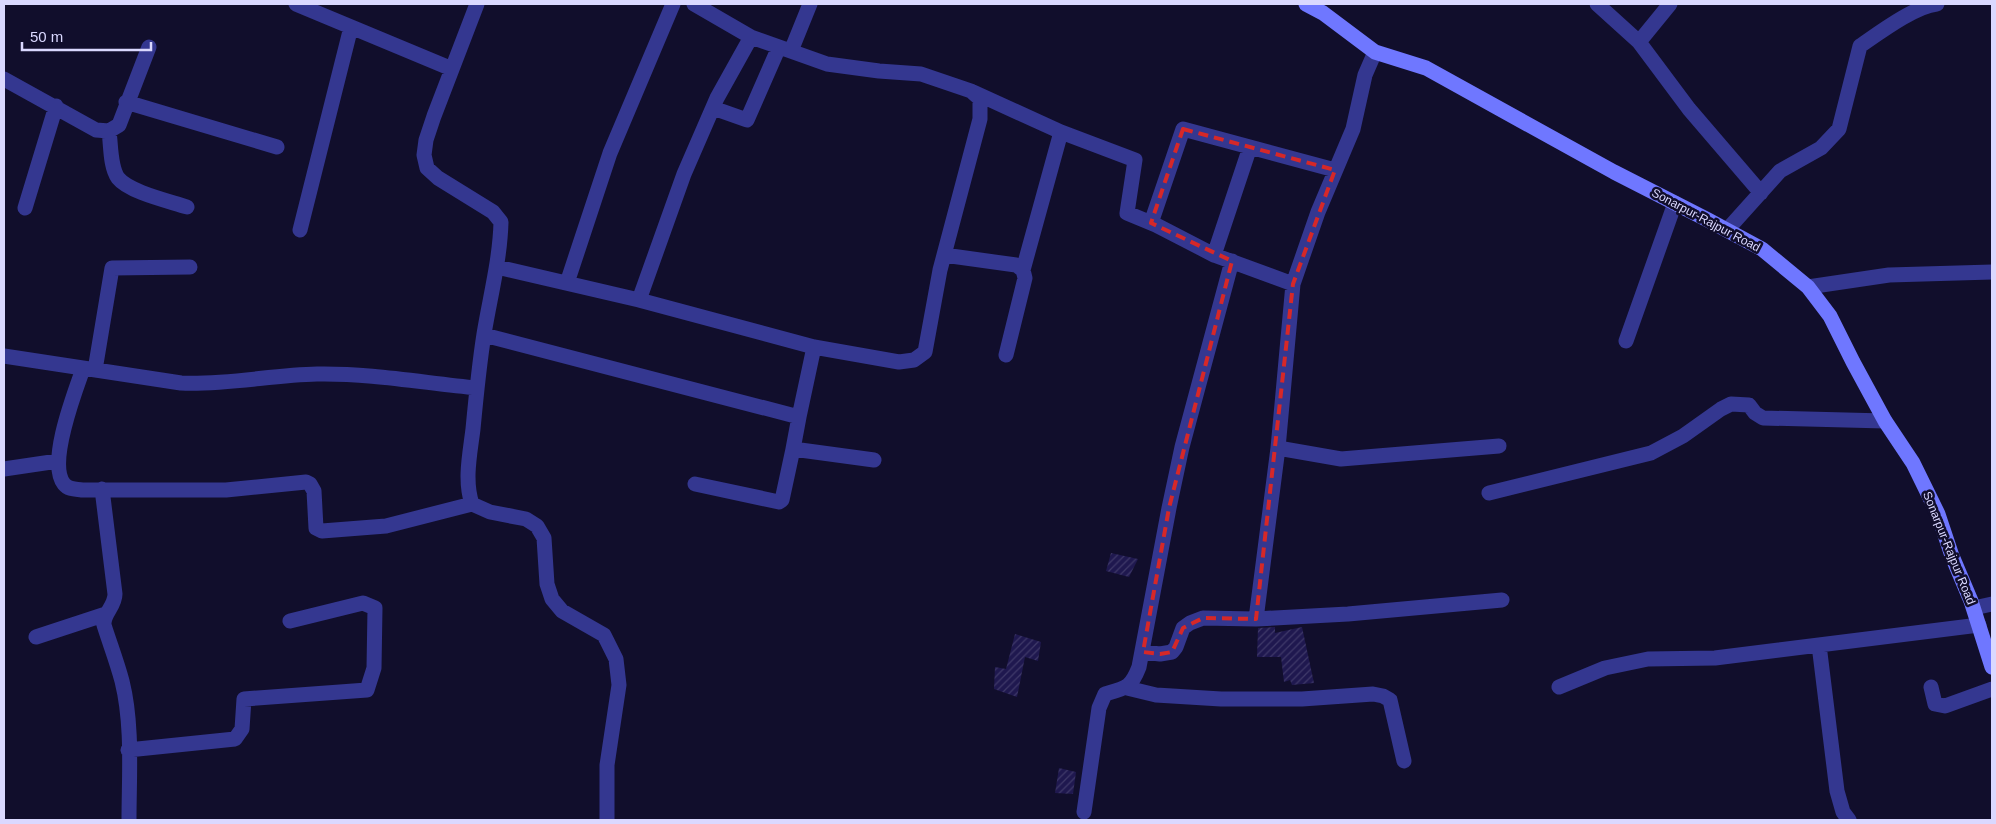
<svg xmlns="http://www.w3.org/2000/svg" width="1996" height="824" font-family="Helvetica,sans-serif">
<defs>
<pattern id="building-hatch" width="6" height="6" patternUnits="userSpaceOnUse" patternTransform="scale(1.25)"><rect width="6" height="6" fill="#1f184f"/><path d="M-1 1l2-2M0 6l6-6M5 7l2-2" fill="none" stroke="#3f3969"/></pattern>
</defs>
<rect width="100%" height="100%" fill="#110e2c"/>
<path fill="url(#building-hatch)" d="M1111,553L1138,559L1129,577L1106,571Z
M1275,627V633L1302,627L1314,683L1292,685L1290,680L1284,682L1281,657H1257L1258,628Z
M1015,634L1041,642L1038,661L1025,657L1017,697L994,689L995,667L1006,669Z
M1059,768L1076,772L1073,794L1055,793Z"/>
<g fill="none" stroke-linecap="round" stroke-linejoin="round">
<path stroke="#343790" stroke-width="15" d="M296,4L452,69
M477,4L434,116L426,140L424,155L427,168L438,178L493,212L501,222C500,260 490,297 484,334C479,366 476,397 473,429C470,454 464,480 472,504L490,512L526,519L537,526L544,538L547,584L552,599L562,611L604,635L616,659L619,685L607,765V820
M1597,4L1639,42L1689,109L1761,193
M1639,42L1670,4
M791,51L810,4
M4,79L96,130L109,131L119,125L149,47
M971,91L1061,132L1135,160L1127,213L1156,225L1214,255
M126,102L277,147
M713,108L747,120L779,47
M109,131C111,145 110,167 118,178C129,192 169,201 187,207
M1250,147L1214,255L1293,284
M25,208L56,106
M1151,223L1183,129L1335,170
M300,230L351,27
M1727,230L1780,171L1821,148L1839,129L1860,46C1879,33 1915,6 1937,4
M944,255L1016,265L1023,270L1025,278L1006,355
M497,267L639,300L814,347L899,362L914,360L925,352L940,270L980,119V99L971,91L921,74L879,71L827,64L751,37L694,4
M1023,270L1061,132
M567,283L610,153L673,4
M1808,287L1889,275L1992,272
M639,300L684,174L717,98L751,37
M484,335L799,417L814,347
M1626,341L1675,203
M4,356L181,383C227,385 272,375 317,374C370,373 424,383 477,388
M83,369C75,392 47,463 64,484C69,490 76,489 82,490H226L306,482L310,484L314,491L316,528L322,531L386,526L472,504
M95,370L112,268L190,267
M799,417L793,449L874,460
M1278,448L1341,459L1499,446
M4,469L58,461
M695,484L779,502L782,500L793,449
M102,489L115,594C115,607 103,613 104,625C110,644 117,662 122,681C133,725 129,775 129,820
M1489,493L1651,453L1683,436L1721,409L1731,404L1749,405L1755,413L1763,418L1885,421
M1974,608L1992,604
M1256,619L1278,448L1293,284L1318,212L1353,129L1365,75L1375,52
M36,637L106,614
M1819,645L1837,791L1843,812L1849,820
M1143,652L1160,654L1172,652L1176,647L1183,628L1190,623L1203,618L1256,619L1348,614L1502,600
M1559,687L1605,668L1648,659L1715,658L1979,625
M1931,687L1935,704L1945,706L1992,689
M1127,688L1156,695L1221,699H1302L1373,694L1383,696L1390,700L1404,761
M128,750L235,739L242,729L244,699L367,690L374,668L375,608L363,603L290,621
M1084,812L1099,708L1105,694C1126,688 1131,688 1139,667L1169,508L1182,447L1232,261"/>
<path stroke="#6f77ff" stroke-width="15" d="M1306,4L1323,13L1375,52L1426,68L1614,172L1708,220L1762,249L1808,287L1830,316L1853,362L1885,421L1913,463L1938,514L1952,556L1971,601L1992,667"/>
</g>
<path fill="none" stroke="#d62828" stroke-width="4" stroke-dasharray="10 6" stroke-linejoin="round" d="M1183,129L1335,170L1293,284L1256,619L1203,618L1183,628L1172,652L1160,654L1143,652L1169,508L1232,261L1151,223Z"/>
<g text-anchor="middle" stroke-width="5" stroke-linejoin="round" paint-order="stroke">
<g font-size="12" fill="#dad8ff" stroke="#110e2c">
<text transform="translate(1706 220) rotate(28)" y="4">Sonarpur-Rajpur Road</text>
<text transform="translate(1949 548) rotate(68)" y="4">Sonarpur-Rajpur Road</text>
</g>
</g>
<rect width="1996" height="824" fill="none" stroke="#dad8ff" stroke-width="10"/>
<path d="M22 42v8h129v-8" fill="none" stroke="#dad8ff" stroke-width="2.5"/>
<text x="30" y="42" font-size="15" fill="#dad8ff" stroke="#110e2c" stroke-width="4" paint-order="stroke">50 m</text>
</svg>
